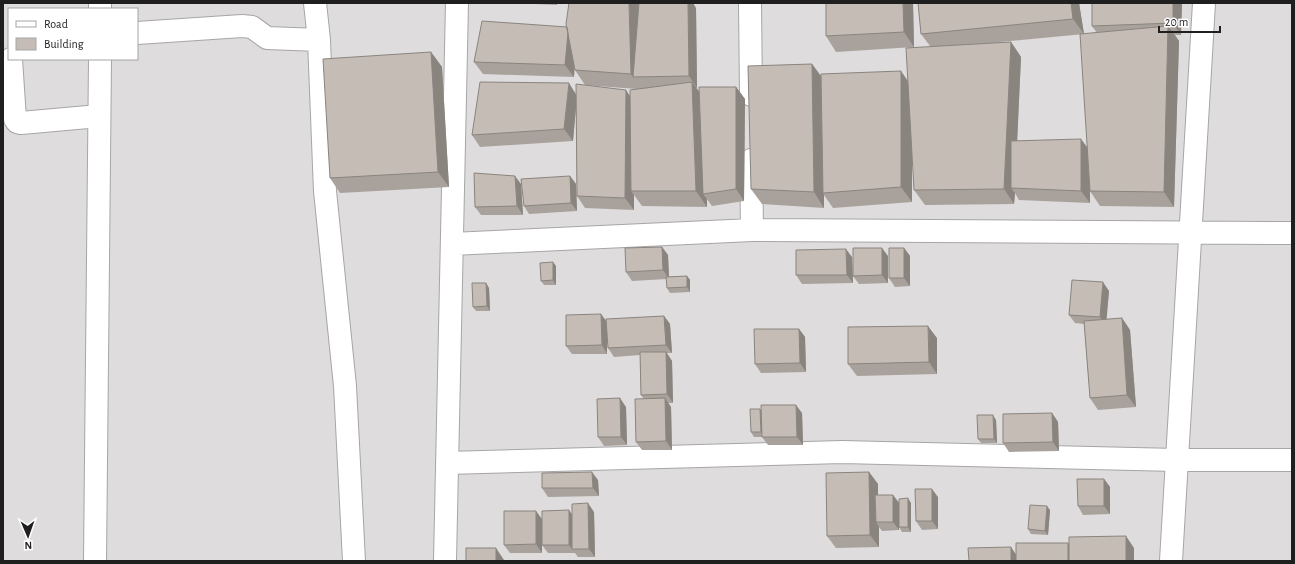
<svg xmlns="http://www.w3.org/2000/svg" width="1295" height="564" font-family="'Alegreya Sans',sans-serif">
<rect width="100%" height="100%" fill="#f0ece6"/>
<path fill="#dedcdc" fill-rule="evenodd" d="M3,3H1292V561H3ZM9,9H137V59H9Z"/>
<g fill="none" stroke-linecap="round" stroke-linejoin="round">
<g stroke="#a6a6a6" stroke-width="24">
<path id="minor" d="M315,3L319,40L325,191L345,386L354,561
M750,3L751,95
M100,9V3
M137,33L242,26L252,27L267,38L319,40
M11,59L15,119L17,122L21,123L99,116
M751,160L752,230
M452,244L752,230L1292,233
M447,463L842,452L1177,460H1292
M95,561L100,59
M445,561L457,3
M1171,561L1204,3"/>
</g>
<use href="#minor" stroke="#fff" stroke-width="22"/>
</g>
<path fill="#a9a29c" d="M511,3H557V5Z
M826,3H913L914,47L836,52L826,36Z
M918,3H1079L1084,34L999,42H1011L1021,57L1017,141L1087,147L1097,33L1092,26V3H1182L1181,35H1175L1179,41L1174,207L1100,206L1090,191V203L1019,200L1015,193L1014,204L925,205L914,190L912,141V202L833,208L824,195V208L762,204L751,189L812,64L821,76L908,82L930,46L921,34Z
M696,8L697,88H696L699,91L736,87L745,99L744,201L712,206L707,199V207L642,206L634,195V210L585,208L577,196L576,106L573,141L480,147L472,135L576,94L630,97L636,89L585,85L575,70L574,67V77L483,74L474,62L567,27Z
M431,52L442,67L449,187L340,193L330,178Z
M570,176L576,184L577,211L529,214L524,206Z
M521,184L523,215H481L475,207Z
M662,247L668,255L669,277L687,276L690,280V292L670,293L667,288V279L632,281L626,272Z
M904,248L910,256V286L895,287L889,278Z
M888,256V283L859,284L853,276Z
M852,257L853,283L802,284L796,275Z
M556,266V285H544L541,281Z
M486,283L489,288L490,311H476L473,307Z
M1109,291L1106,319L1122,318L1130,330L1136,407L1098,410L1090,398L1084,324L1075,323L1069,315Z
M664,316L670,324L672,353H667L672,361L673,403H668L671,407L672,450H642L636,442L644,399L641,395L640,355L614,357L608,348L607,339V354H572L566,346L606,321Z
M799,329L805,337L806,372L761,373L755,364Z
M937,338V374L857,376L848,364Z
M626,407L627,445L604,446L598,437Z
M761,410L802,413L803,445H768L762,437H754L751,432Z
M1052,413L1058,422L1059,451L1009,452L1003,443Z
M996,420L997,443H981L978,439Z
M869,472L878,484V495H893L899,503V530L882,531L879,527V547L836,548L827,536Z
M1104,479L1110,487V514L1083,515L1078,506Z
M598,480L599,496L548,497L542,488Z
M938,497V529L922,530L916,521Z
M911,503V532H902L899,527Z
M1050,510L1048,535L1031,534L1028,529Z
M594,512L595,557H578L575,553H548L542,545L572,514Z
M542,519V553H510L504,545Z"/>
<path fill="#8a847f" d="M629,3H639L633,77L631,74Z
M688,3H693L696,8L697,88L689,76Z
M903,3H913L914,47L904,32Z
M1071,3H1079L1084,34L1073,19Z
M1173,3H1182L1181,35L1173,23Z
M1168,26L1179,41L1174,207L1164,192Z
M568,27L577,39L574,77L565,65Z
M1011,42L1021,57L1015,188H1011L1015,193L1014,204L1004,189Z
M431,52L442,67L449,187L438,172Z
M812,64L823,79V193L824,195V208L814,192Z
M901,71L912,87V202L901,187Z
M692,82L703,97V194L707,199V207L696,191Z
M569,83L577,96L573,141L564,129Z
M736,87L745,99L744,201L736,189Z
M626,90L634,102L631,191L634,195V210L625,198Z
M1081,139L1090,151V203L1081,191Z
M515,176L521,184L523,215L517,206Z
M570,176L576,184L577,211L571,203Z
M662,247L668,255L669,279L663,270Z
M882,248L888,256V283L882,275Z
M904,248L910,256V286L904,278Z
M846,249L852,257L853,283L847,275Z
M553,262L556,266V285L553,280Z
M687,276L690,280V292L687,287Z
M1103,282L1109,291L1106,326L1100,317Z
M486,283L489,288L490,311L487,306Z
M601,314L607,322V354L602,345Z
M664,316L670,324L672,353L666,345Z
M1122,318L1130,330L1136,407L1127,395Z
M928,326L937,338V374L929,362Z
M799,329L805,337L806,372L800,363Z
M666,352L672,361L673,403L667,394Z
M620,398L626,407L627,445L621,437Z
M665,398L671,407L672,450L666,441Z
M796,405L802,413L803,445L797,437Z
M760,409L763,413L764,436L761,432Z
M1052,413L1058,422L1059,451L1053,442Z
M993,415L996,420L997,443L994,439Z
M592,472L598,480L599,496L593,488Z
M869,472L878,484V522H876L879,527V547L870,535Z
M1104,479L1110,487V514L1104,506Z
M932,489L938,497V529L932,521Z
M893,495L899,503V530L893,522Z
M908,498L911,503V532L908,527Z
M588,503L594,512L595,557L589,549Z
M1047,506L1050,510L1048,535L1045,531Z
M569,510L575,519L572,549L575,553L569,545Z
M536,511L542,519V553L536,544Z
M1126,536L1134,548V561H1126Z
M1068,543L1074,551V561H1068Z
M1011,547L1017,556V561H1011Z
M496,548L504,560V561H496Z"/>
<path fill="#c5bcb5" stroke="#8a847f" d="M569,3H629L631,74L575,70L566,24Z
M639,3H688L689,76L633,77Z
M826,3H903L904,32L826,36Z
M918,3H1071L1073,19L921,34Z
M1092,3H1173V23L1092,26Z
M482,21L567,27L568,33L565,65L474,62Z
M1168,26L1164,192L1090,191L1080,34Z
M1011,42L1004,189L914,190L906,48Z
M431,52L438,172L330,178L323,59Z
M812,64L814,192L751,189L748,66Z
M901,71V187L823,193L821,74Z
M480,82L569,83L564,129L472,135Z
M692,82L696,191H631L630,90Z
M576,84L626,90L625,198L577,196Z
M699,87H736V189L703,194Z
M1081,139V191L1011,188V141Z
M474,173L515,176L517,206L475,207Z
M570,176L571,203L524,206L521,179Z
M662,247L663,270L626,272L625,248Z
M853,248H882V275L853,276Z
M889,248H904V278H889Z
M846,249L847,275H796V250Z
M553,262V280L541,281L540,263Z
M687,276V287L667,288L666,277Z
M1072,280L1103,282L1100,317L1069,315Z
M472,283H486L487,306L473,307Z
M601,314L602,345L566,346V315Z
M664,316L666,345L608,348L606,319Z
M1122,318L1127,395L1090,398L1084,321Z
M928,326L929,362L848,364V327Z
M754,329H799L800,363L755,364Z
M640,352H666L667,394L641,395Z
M620,398L621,437H598L597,399Z
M665,398L666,441L636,442L635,399Z
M761,405H796L797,437H762Z
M750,409H760L761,432H751Z
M1052,413L1053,442L1003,443V414Z
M977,415H993L994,439H978Z
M592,472L593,488H542V473Z
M869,472L870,535L827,536L826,473Z
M1077,479H1104V506H1078Z
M915,489H932V521H916Z
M875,495H893V522H876Z
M908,498V527H899V499Z
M588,503L589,549H572V504Z
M1030,505L1047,506L1045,531L1028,529Z
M569,510V545H542V511Z
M504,511H536V544L504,545Z
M1126,536V561H1069V537Z
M1016,543H1068V561H1016Z
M1011,547V561H969L968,548Z
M466,548H496V561H466Z"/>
<rect width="1295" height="564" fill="none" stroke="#1f1f1f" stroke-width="8"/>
<rect x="8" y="8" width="130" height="52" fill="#ffffff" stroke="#a5a5a5"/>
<rect x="16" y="21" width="20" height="6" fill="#ffffff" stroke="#a5a5a5"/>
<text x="44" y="28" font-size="12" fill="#1f1f1f">Road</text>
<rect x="16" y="38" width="20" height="12" fill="#c5bcb5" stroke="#a5a5a5"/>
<text x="44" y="48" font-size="12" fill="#1f1f1f">Building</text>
<g transform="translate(28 536) rotate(178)" stroke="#ffffff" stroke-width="3" paint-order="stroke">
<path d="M0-3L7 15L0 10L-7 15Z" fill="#1f1f1f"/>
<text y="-6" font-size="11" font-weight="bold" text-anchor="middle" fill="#1f1f1f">N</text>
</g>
<path d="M1159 26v6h61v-6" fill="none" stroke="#1f1f1f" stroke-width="2"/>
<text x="1165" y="26" font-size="12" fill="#1f1f1f" stroke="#ffffff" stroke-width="3" paint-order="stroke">20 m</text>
</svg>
